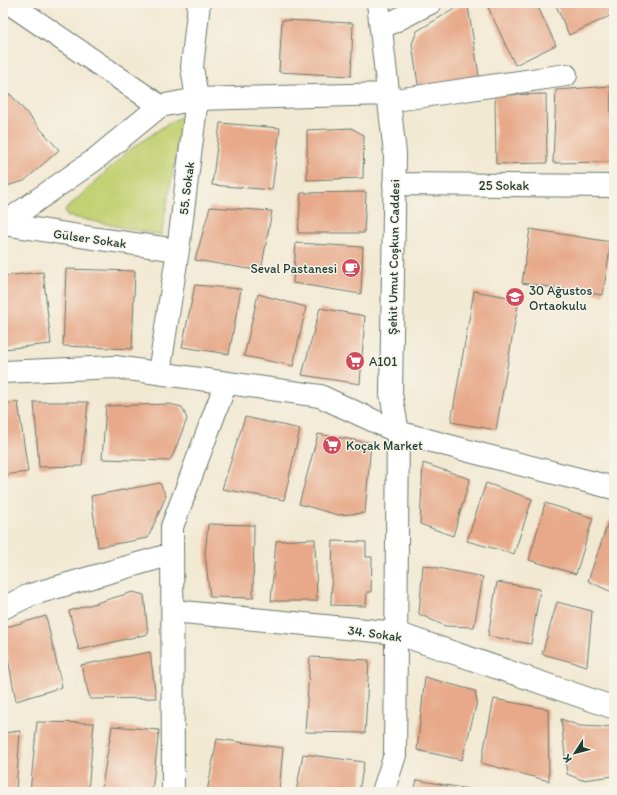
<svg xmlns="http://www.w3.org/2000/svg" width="617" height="795" font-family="Itim,sans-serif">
<rect width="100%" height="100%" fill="#f7f3e8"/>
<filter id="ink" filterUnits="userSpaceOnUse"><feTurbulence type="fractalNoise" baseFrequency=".025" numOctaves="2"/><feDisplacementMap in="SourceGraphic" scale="8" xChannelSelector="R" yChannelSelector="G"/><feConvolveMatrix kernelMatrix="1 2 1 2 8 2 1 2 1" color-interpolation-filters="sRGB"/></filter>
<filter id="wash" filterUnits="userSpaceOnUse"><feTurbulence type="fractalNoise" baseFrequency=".012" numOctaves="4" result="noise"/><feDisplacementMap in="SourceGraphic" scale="16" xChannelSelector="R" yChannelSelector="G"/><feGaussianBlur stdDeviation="0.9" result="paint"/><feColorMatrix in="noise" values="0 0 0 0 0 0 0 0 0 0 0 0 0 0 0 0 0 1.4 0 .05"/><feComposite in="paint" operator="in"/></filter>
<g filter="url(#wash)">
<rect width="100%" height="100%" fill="#f2e9d3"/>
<path fill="#c2d173" stroke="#708754" d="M184,115L161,235L67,216L65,210L127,152L167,124Z"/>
<g id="blocks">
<path fill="#e7a989" d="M486,3H536L556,45L515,65Z
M555,3H614V14L569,35Z
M461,5L468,6L480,82L419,91L412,44L417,31Z
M282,20L353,23L351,76L279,72Z
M611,86L610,162L553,163L556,90Z
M10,94L59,150L24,181L3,187V99Z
M546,94L547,163L496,164L495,95Z
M220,123L280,128L272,190L212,185Z
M351,128L364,135L363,178L307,180V130Z
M366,192L364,233H298L301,193Z
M210,207L272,211L261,271L195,260Z
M530,229L611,242L603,295L522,283Z
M296,243L363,247L361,294L293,283Z
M66,269L135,271L132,349L63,346Z
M43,272L51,344L3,349V276Z
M195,285L241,289L229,354L182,347Z
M474,291L519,299L496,430L451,422Z
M258,294L306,307L293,366L244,356Z
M320,308L365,316L360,384L302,375Z
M18,402L28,472L3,475V404Z
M34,402H88L82,466L39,467Z
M169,404L182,407L187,419L173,455L169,461L102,459L106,406Z
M245,417L300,429L284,500L222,489Z
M318,434L371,443L365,513L338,515L299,504Z
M423,463L470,479L453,536L420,524Z
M160,483L166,496L148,538L98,547L91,496Z
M486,483L532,499L514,554L467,541Z
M545,503L593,518L576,574L529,560Z
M609,520L614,521V593L588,581Z
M208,524L254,525L253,598L210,597L205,554Z
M315,539L317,601H271L276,541Z
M333,541L366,542V557H372L371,592H367L366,606L331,605Z
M423,565L483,577L474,627L445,626L419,614Z
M497,582L540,589L531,644L488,636Z
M133,592L144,595L148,634L79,650L69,611Z
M557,602L592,611L587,666L542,654Z
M46,616L62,687L16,701L3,632V628Z
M150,652L156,698L90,699L81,665Z
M310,657L369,660L365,733L305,732Z
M425,677L475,691L477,702L462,760L417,750Z
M494,699L548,709L549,781L481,763Z
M561,719L580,726L602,727L614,726V776L582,780L567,774Z
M37,722L94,723L88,792H30Z
M112,726L159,730L152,792H101Z
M20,731L16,792H3V733Z
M217,739L283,748L279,792H207Z
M303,754L364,762L359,792H296Z
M417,780L468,789L467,792H414Z"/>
</g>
</g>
<g filter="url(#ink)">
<use href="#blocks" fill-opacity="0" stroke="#69796c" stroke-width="1"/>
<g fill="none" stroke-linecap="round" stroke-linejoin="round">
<g stroke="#69796c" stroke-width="24">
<path id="minor" d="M9,3L160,106
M378,3L395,154L391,394L398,432L395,755L383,792
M381,28L430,3
M389,101L566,75
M394,184L614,186
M3,224L93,161L160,106L197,99L388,94
M3,224L99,239L178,250
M3,372L115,367L320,396L398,432L480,454L614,488
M159,373L178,250L197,99L192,67L199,3
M3,608L30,595L172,554
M173,611L396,633L612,707H614
M173,792L172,527L226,383"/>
</g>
<use href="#minor" stroke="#fff" stroke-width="22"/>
</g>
</g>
<defs>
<g id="cafe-disc" transform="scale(1)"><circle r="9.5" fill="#d1495b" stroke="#f7f3e8"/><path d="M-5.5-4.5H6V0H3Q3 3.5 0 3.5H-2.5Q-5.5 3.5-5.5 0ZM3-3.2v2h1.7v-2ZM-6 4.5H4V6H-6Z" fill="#fff"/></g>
<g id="school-disc" transform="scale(1)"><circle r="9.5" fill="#d1495b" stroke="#f7f3e8"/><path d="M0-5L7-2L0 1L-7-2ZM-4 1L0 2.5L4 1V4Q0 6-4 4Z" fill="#fff"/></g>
<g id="supermarket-disc" transform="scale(1)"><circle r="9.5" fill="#d1495b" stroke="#f7f3e8"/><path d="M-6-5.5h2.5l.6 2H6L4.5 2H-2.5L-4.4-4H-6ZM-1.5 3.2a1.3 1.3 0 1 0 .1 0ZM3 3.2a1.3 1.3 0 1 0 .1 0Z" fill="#fff"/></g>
</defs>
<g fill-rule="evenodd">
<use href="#cafe-disc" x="351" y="268"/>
<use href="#school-disc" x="515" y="297"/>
<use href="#supermarket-disc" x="355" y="361"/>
<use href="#supermarket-disc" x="332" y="445"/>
</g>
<g text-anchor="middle" stroke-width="3" stroke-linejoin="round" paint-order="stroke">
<g font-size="13" fill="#1f3d34" stroke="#f7f3e8">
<text x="504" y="190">25 Sokak</text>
<text transform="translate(186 188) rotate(-83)" y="5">55. Sokak</text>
<text transform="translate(90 238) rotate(8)" y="5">Gülser Sokak</text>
<text transform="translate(393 257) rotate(-89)" y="5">Şehit Umut Coşkun Caddesi</text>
<text transform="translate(375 633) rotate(8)" y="5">34. Sokak</text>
</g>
<g font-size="13" fill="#1f3d34" stroke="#f7f3e8" text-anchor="start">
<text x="337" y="273" text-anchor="end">Seval Pastanesi</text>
<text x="529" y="295">30 Ağustos<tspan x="529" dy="15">Ortaokulu</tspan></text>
<text x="369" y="366">A101</text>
<text x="346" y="450">Koçak Market</text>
</g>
</g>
<rect width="617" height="795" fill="none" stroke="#f7f3e8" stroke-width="16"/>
<g transform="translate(575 753) rotate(234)" stroke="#f7f3e8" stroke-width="3" paint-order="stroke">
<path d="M0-3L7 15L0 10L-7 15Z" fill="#1f3d34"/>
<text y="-6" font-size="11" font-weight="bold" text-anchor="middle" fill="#1f3d34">K</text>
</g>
</svg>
